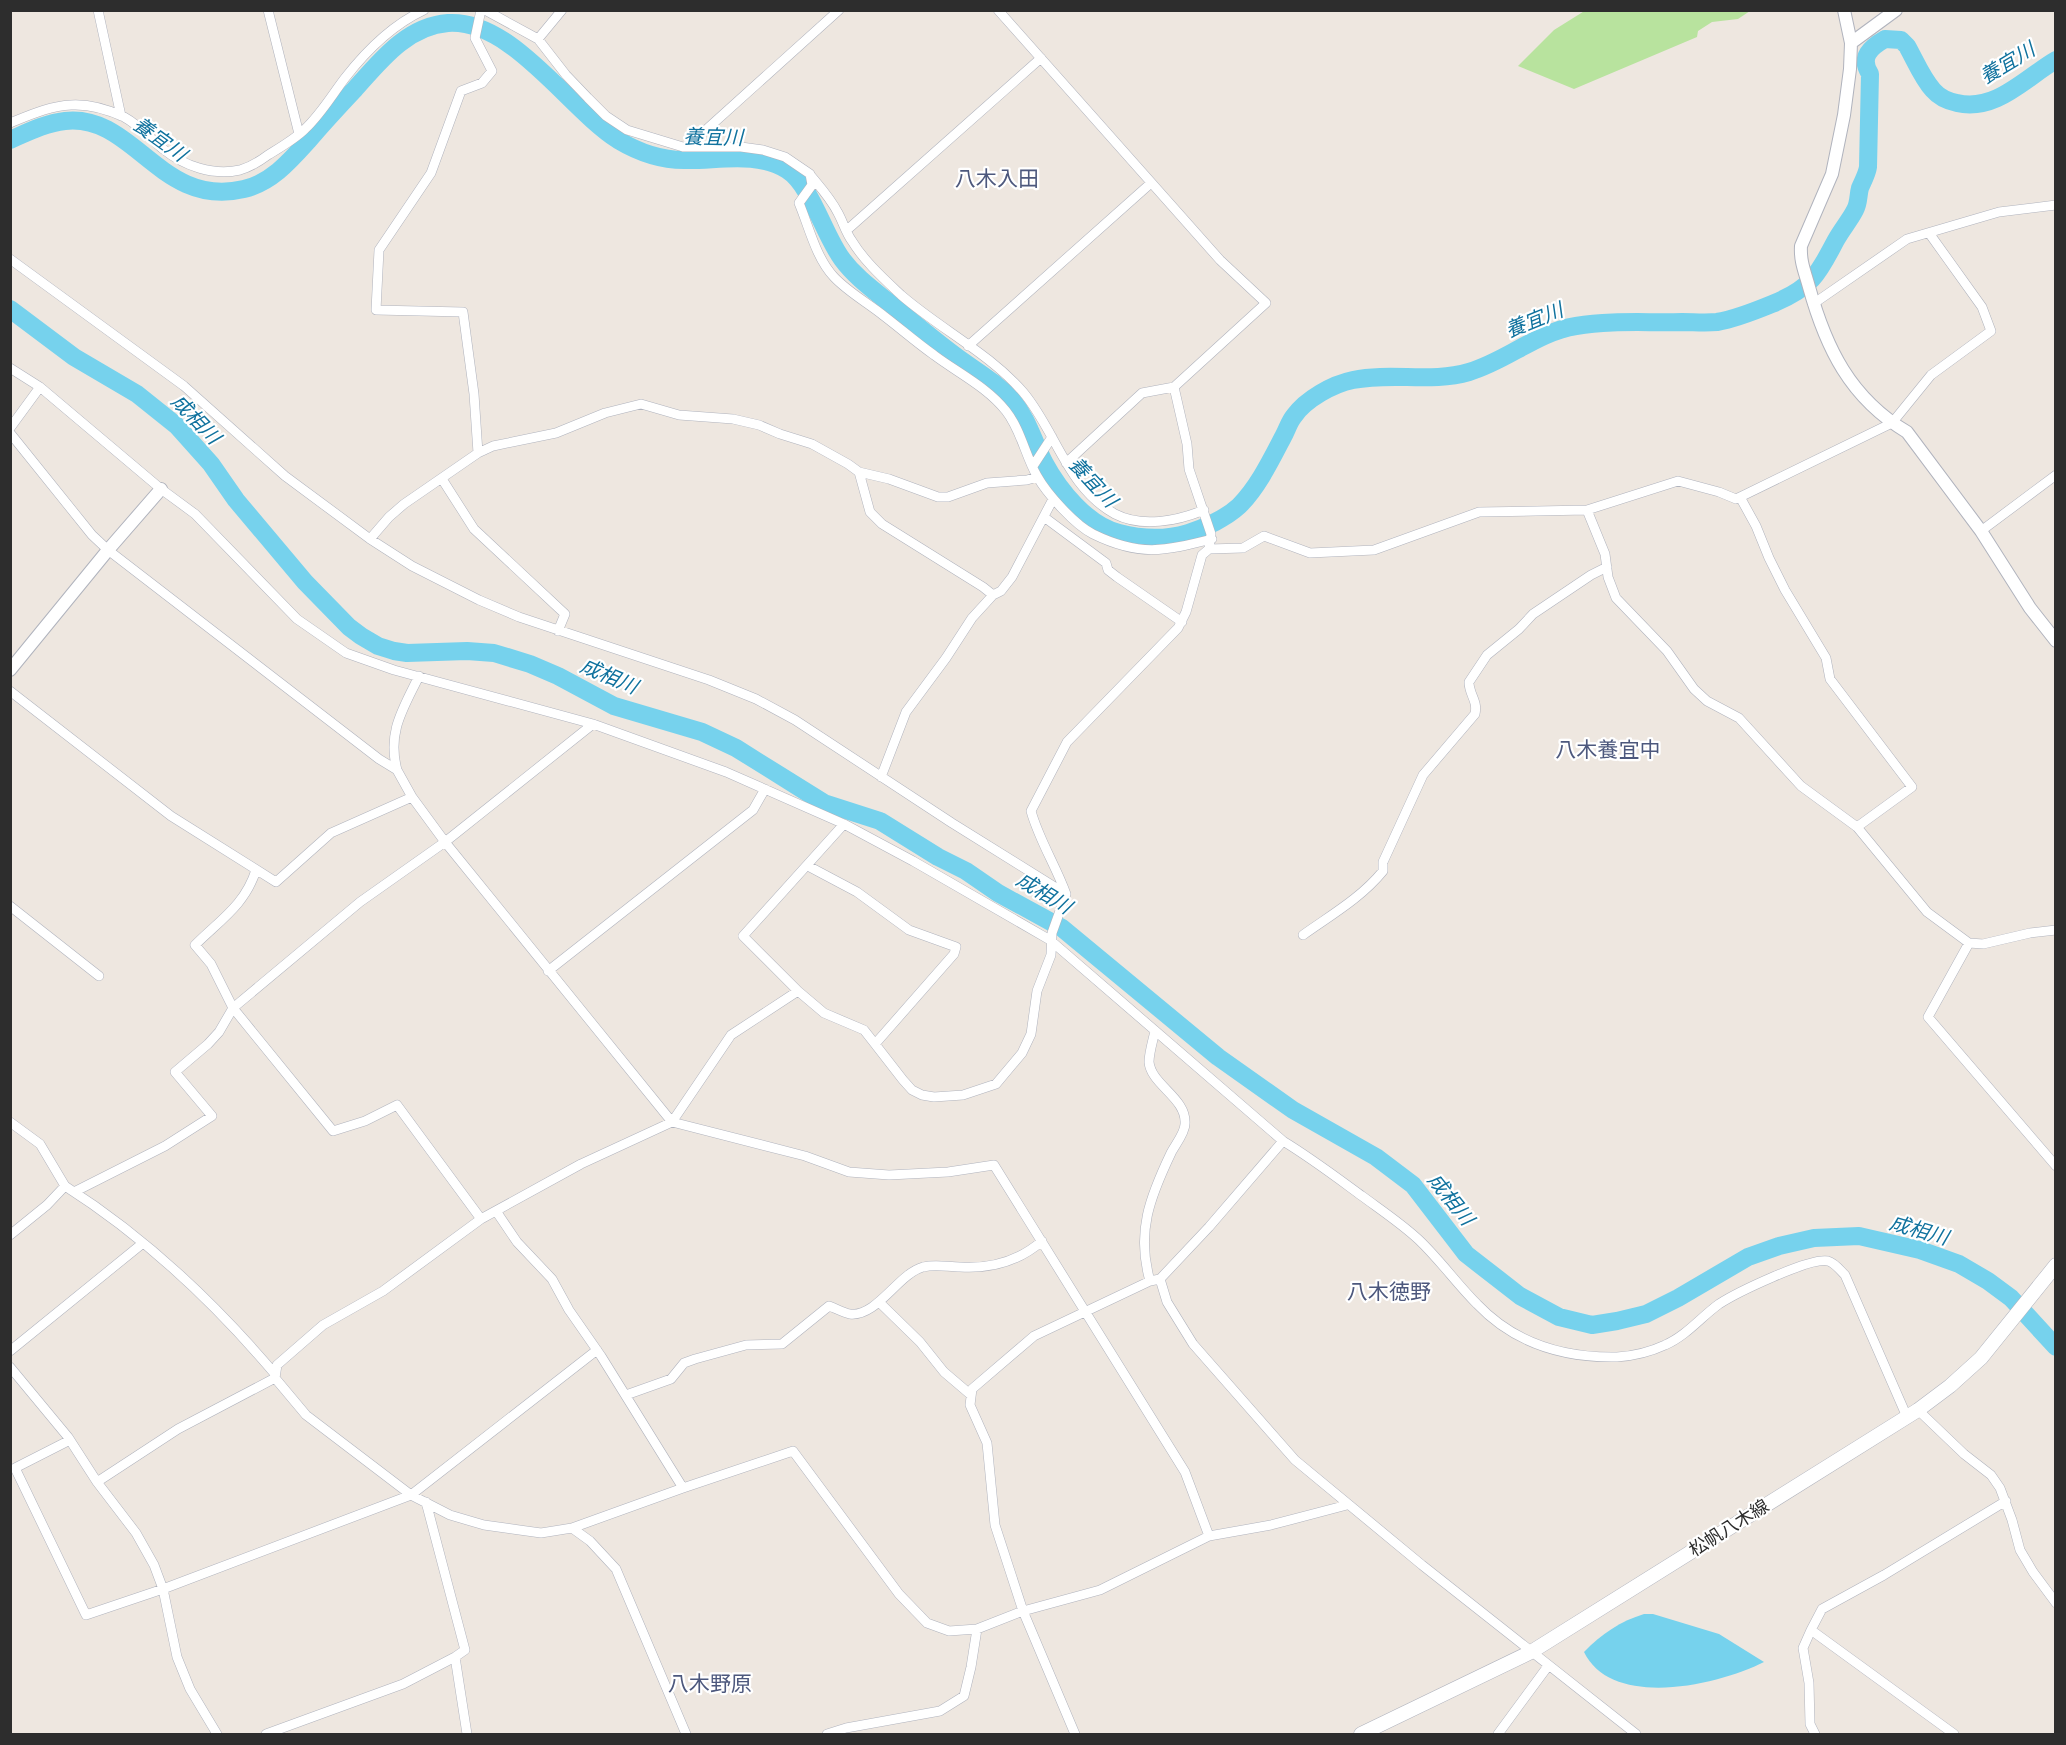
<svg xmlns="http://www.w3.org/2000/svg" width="2066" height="1745" font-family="'Archivo Narrow','Noto Sans JP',sans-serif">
<rect width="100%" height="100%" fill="#eee7e0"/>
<path fill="#b8e39e" d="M1586,10H1750V11L1738,19L1712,22L1698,31L1697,37L1574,89L1518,66L1554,30Z"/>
<path fill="#76d2ed" d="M1644,1614H1653L1719,1634L1764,1662C1719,1685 1612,1710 1584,1652C1601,1634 1621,1621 1644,1614Z"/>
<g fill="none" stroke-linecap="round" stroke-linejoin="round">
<path stroke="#76d2ed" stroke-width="18" d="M10,140C28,132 46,123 65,121C134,113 160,209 244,189C271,183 290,161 308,141C323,123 339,106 355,89C380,61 407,26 448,23C512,19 568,108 618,140C638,152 660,160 684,160C717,161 757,151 787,170C811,185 824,235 842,259C856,278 875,291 893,306C914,323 935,341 957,357C976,371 996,382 1012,400C1028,419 1033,440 1044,462C1059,490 1087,525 1119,533C1142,539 1165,540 1188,533C1205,528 1226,518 1239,506C1258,487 1271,460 1283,437C1287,430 1289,422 1294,416C1306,399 1333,384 1353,380C1392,372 1431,383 1469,372C1507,361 1537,332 1576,326C1611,320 1647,323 1682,322C1693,322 1705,323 1717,322C1735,319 1755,311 1772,304C1787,298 1801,291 1812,279C1822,268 1829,253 1836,240C1842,229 1850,220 1855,210C1859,203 1858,195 1860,188C1863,181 1867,174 1868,167L1870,74C1859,57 1871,47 1885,39L1901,40L1907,46C1915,60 1922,78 1933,90C1939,97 1947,101 1957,103C1996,112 2025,78 2056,60
M10,309L74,357L137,394L177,426L211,464L236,500L305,582L349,627L361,636L378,646L394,651L407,653L467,651L494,653L530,664L558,676L614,706L702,732L736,748L824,803L880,821L938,857L966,871L998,893L1062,928L1218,1057L1293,1110L1376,1157L1413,1185L1466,1254L1520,1296L1559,1317L1592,1325L1617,1321L1646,1314L1678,1298L1748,1257L1779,1246L1814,1238L1859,1236L1920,1250L1959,1264L1988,1281L2011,1298L2056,1347"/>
<g stroke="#b0b3bd" stroke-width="10">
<path id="minor" d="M98,10L121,116
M268,10L299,134
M485,10L538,39
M562,10L538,39L566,75L588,98L606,116L627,130L683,147H741L763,150L785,157L810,174L812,185L799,203C809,227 816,258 834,277C848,292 868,303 884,316C901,329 917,343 934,355C958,373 987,387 1006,411C1021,430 1025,455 1037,476C1047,494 1075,525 1093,534C1140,557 1164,551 1212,539
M998,10L1220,260L1266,303L1174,387
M10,123C30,115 50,106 71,105C89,104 109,110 124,117C139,125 151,139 163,149C184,166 213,176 240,170C250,167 260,161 268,155C281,147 295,139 305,129C321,114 332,95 345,78C366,51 392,25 424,10
M687,147L839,10
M811,176C821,188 831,199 838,213C843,222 846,233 852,241C864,261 884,279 901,295C940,329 989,353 1023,392C1056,431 1067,488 1115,514C1142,528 1177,521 1204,510
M847,230L1041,58
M10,259L184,386L285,476L370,539L412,566L479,600L519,617L709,680L756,699L795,720L952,823L1066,894
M1813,304L1907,239L1999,212L2056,205
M968,346L1151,183
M10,368L40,387L161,489L195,514L297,619L346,653L394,670L593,724L726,772L844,824L913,861L1050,940L1283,1141L1209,1227L1160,1279L1150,1281L1034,1336L972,1389L970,1405L987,1443L995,1525L1023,1611L1075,1734
M10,428L40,387
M10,433L92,535L108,550L379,759L397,770L412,797L445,842L593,724
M478,453L474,394L463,312L376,310L379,250L431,173L461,91L482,83L492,71L475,38L481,10
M1033,466L1052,437
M859,472L870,512L882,524L983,587L993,595
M442,479L474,529L565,614L558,631
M1740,497L1756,526L1769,558L1785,590L1826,658L1830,679L1912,787L1857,827
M1587,510L1605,554L1608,577L1616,598L1667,651L1694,689L1707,701L1739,718L1801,786L1857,827L1927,912L1969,943L1983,944L2030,933L2056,930
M1044,517L1106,563L1108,570L1117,577L1182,622
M1981,531L2056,475
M370,539L389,517L404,504L478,453L493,446L556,433L605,413L641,404L679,415L733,419L759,425L780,434L812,444L848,464L859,472L889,479L938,497H948L987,483L1027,480L1037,477
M1209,549L1243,548L1264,536L1310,553L1374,550L1479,512L1587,510L1678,481L1719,492L1736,499L1892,423L1931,375L1991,331L1982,307L1929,233
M10,691L171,816L276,882L331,833L412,797
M397,770C387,732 403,709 419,676
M881,777L906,712L946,658L972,618L993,595L1001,591L1012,577L1053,499
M10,906L99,976
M1303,935C1331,915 1361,898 1383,871V862L1423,775L1475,714C1478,700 1469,695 1469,682L1487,655L1519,629L1533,614L1591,575L1607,567
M1969,943L1928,1017L2056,1166
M548,971L753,810L765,789
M798,991L824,1013L864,1030L875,1044L954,954L956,947L909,930L857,892L808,866
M875,1044L903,1080L912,1090L922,1095L934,1097L963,1095L996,1084L1022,1053L1031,1034L1037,991L1051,955L1052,933L1066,894C1056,866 1039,840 1031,811L1067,742L1178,628L1186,612L1202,555L1209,549L1211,534L1189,469L1187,444L1174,387L1142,393L1066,463
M10,1122L40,1144L65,1186L47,1205L10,1235
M1283,1141C1311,1158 1336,1177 1362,1196C1381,1210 1402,1224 1419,1240C1440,1260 1457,1284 1477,1304C1514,1343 1564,1358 1617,1357C1633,1356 1650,1352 1665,1345C1686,1336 1701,1317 1719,1304C1736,1293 1810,1257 1828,1261C1835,1263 1840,1270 1845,1275L1907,1417
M65,1186C145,1237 214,1302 275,1374
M74,1192L165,1146L212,1116L175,1072L208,1044L219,1032L233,1008L211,964L195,945C220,920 245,905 256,870
M496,1211L517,1242L552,1279L569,1310L601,1356L683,1488
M481,1219L397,1105L365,1121L333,1131L233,1008L360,902L445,842L672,1122L805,1156L849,1172L889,1175L948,1172L994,1165L1185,1472L1209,1536
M1160,1279L1167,1302L1193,1344L1295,1460L1422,1565L1636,1734
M1150,1281C1136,1232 1150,1197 1171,1153C1175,1145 1185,1133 1185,1124C1187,1098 1151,1085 1149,1062C1149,1053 1153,1040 1155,1031
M879,1302L920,1342L944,1372L971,1395
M10,1351L143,1243
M10,1367L68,1437L97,1482L136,1533L154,1565L163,1589L177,1657L190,1689L217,1734
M626,1395L671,1379L684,1363L695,1359L746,1345L782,1344L829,1306C835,1308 844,1313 850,1314C877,1317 898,1274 923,1267C936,1264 948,1267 960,1267C991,1269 1019,1261 1042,1241
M1918,1410L1964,1454L1991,1475L2000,1488L2012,1520L2020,1550L2033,1572L2056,1603
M70,1440L15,1468L86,1615L163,1589L411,1495L597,1350
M97,1482L178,1429L275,1378
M426,1502L465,1650L455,1657L467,1734
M572,1528L683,1488L793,1451L899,1594L927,1623L949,1631L977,1629L1023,1611L1100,1590L1209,1536L1271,1525L1347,1505
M1811,1630L1803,1648L1809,1683L1810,1724L1815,1734
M266,1734L403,1684L455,1657
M686,1734L616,1569L590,1541L572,1528L541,1533L484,1525L450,1515L411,1495L306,1415L275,1378L277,1365L323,1325L383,1291L481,1219L581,1164L672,1122L731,1035L798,991L743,936L844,824
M827,1734L846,1728L940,1711L964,1696L971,1667L977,1629
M1498,1734L1548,1666
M1954,1734L1811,1630L1822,1609L1884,1575L2006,1501"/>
</g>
<g stroke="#b0b3bd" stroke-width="14">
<path id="tertiary" d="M1844,10L1851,43L1850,69L1844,115L1832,174L1801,246C1800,262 1805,272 1809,287C1826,348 1850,398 1907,432L1981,531L2030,608L2056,641
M1851,43L1896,10
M10,670L108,550L161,489"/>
</g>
<g stroke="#b0b3bd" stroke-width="15">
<path id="secondary" d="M1361,1734L1531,1652L1918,1410L1950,1386L1981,1358L2056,1265"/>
</g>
<use href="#minor" stroke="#fff" stroke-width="9"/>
<use href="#tertiary" stroke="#fff" stroke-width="12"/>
<use href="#secondary" stroke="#fff" stroke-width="14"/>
</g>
<g text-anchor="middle" stroke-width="4.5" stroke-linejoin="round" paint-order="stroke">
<g font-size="18" fill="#2d2d2d" stroke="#fff">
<text transform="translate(1729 1528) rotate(-32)" y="6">松帆八木線</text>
</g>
<g font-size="20" font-style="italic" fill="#10729e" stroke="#fff">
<text transform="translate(2007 63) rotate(-31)" y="7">養宜川</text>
<text transform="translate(713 137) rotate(1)" y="7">養宜川</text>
<text transform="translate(160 139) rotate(36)" y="7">養宜川</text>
<text transform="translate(1534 320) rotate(-22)" y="7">養宜川</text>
<text transform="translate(196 419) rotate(46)" y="7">成相川</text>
<text transform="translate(1093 482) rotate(47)" y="7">養宜川</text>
<text transform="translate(609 676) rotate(23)" y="7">成相川</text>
<text transform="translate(1044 893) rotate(31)" y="7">成相川</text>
<text transform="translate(1451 1199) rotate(51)" y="7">成相川</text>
<text transform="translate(1919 1230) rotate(16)" y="7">成相川</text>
</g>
<g font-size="21" fill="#4d587d" stroke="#fff">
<text x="997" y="186">八木入田</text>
<text x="1608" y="757">八木養宜中</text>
<text x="1389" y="1299">八木徳野</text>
<text x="710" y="1691">八木野原</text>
</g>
</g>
<rect width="2066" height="1745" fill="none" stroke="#2d2d2d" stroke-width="24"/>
</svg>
